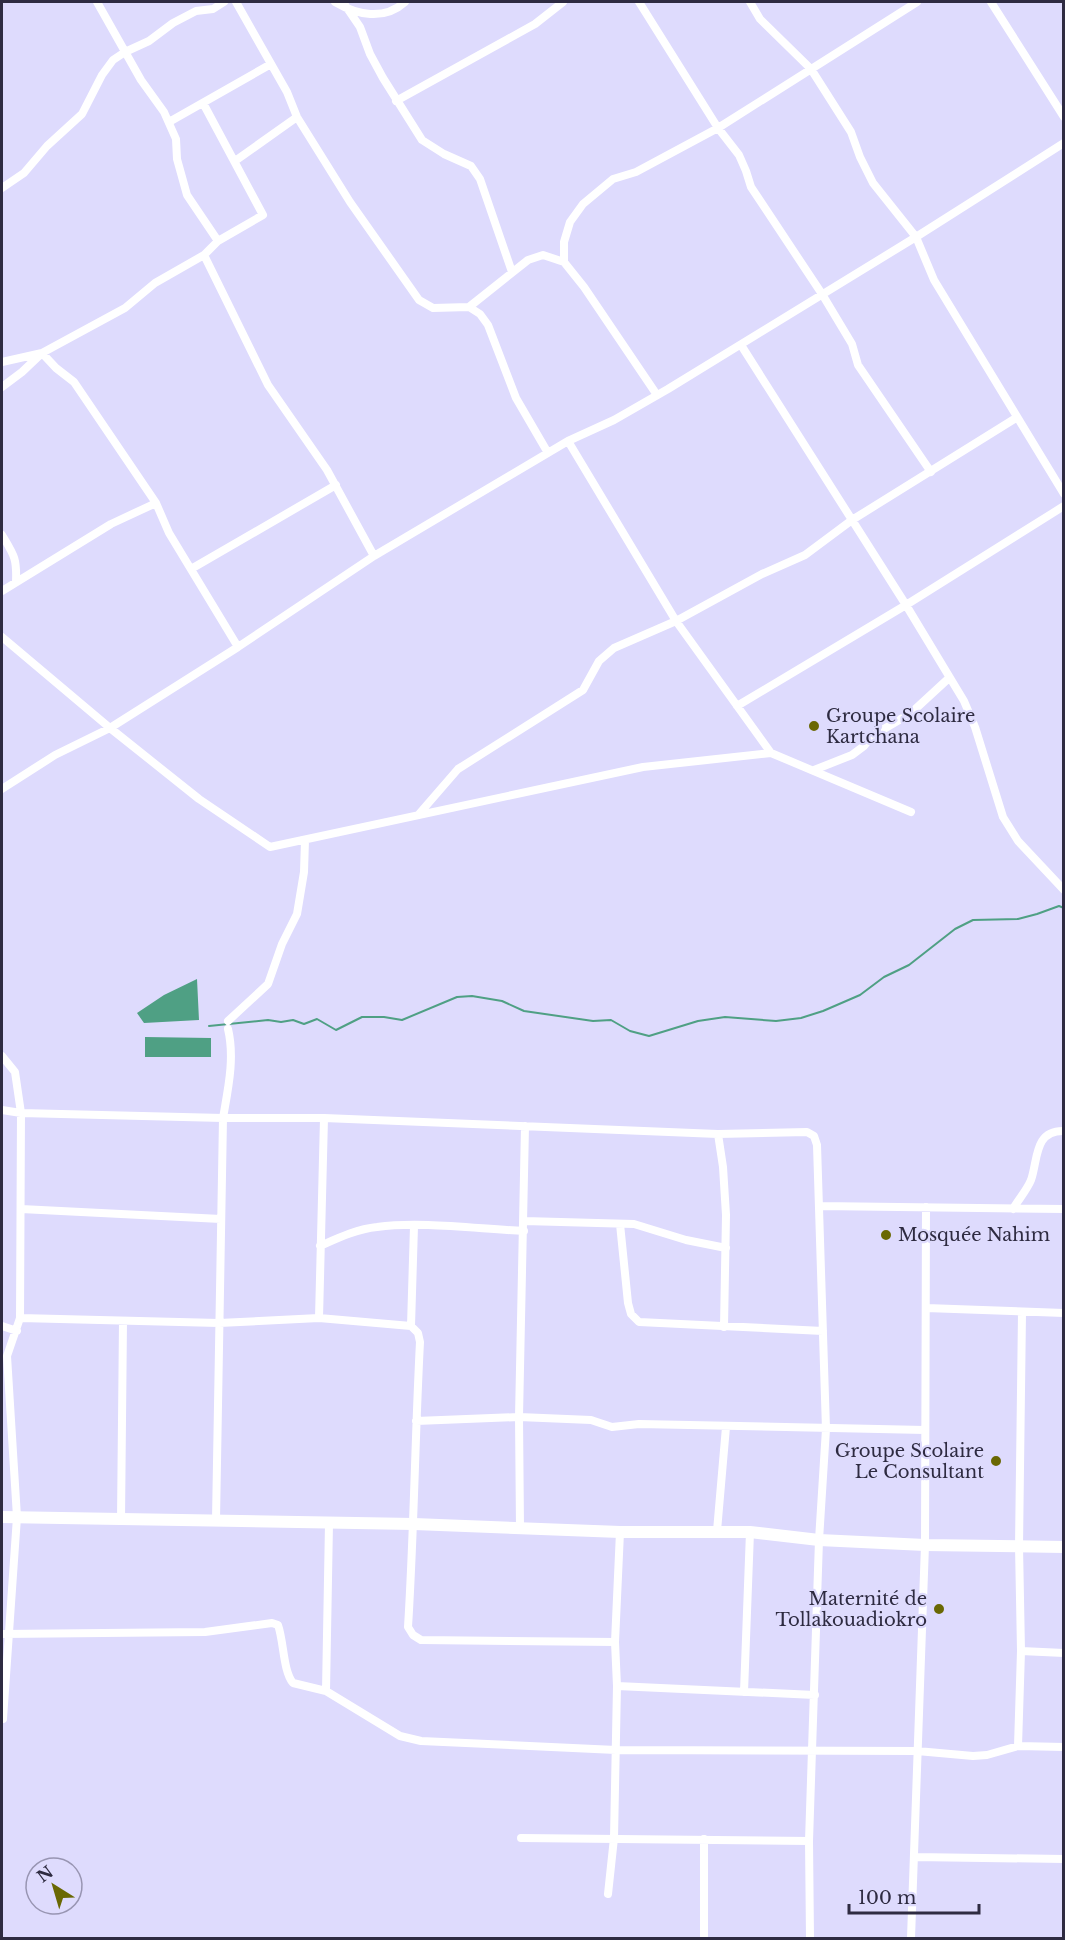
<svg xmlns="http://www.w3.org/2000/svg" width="1065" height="1940" font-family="'Libre Baskerville',serif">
<rect width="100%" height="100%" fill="#dedbfd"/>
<path fill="#4fa084" d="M197,979L199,1020L144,1023L137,1013L164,995Z
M145,1037L211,1038V1057H145Z"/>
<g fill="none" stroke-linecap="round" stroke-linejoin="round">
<path stroke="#4fa084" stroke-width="2" d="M209,1026L268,1020L281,1022L293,1020L304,1024L317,1019L336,1030L362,1017H384L402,1020L457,997L472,996L502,1001L524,1011L593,1021L611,1020L630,1031L649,1036L698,1021L725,1017L776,1021L801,1018L823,1011L860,995L884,977L909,965L955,929L973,920L1018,919L1037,914L1059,906L1064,908"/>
<path stroke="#fff" stroke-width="8" d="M97,2L141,80L164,112L176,139L177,159L187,195L218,241
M236,2L287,92L297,117L350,202L419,300L433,308L469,307L480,314L488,325L516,398L548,453
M335,2C357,15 384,21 405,2
M343,2L360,27L370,54L383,78L422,140L444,154L471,166L480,179L512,272
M639,2L718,128L739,155L746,171L751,187L822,294L852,344L858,365L931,472
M750,2L760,19L811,69L851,132L860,157L873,183L916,237L934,280L1064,494
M991,2L1064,117
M396,101L535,24L563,2
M169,122L271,64
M235,161L297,117
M2,188L24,173L47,146L82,114L102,75L113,60L125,52L149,41L173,23L196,11L213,9L224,2
M204,255L268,385L327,470L374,556
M564,262V242L570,222L583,204L613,179L636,172L718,128L917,2
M469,307L528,260L543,255L564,262L584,287L657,395
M741,345L906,605L964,701L975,727L1003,817L1018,841L1064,890
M2,362L42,353L56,368L74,382L156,503L169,533L238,647
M2,387L22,372L42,353L125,308L155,283L204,255L218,241L263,215L203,103
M568,441L676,621L771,753
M2,535C14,555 17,558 16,582
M191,569L336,485
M2,591L111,524L156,503
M2,637L110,728L199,799L270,847L643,767L771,753L911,812
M737,706L906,605L1064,506
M814,770L852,755L864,746L872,736L911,713L949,678
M2,789L55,755L110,728L238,647L374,556L568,441L614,420L668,389L916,237L1064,143
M419,814L458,769L583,690L599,661L614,648L676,621L762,574L805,555L852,520L1016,418
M228,1021L268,984L282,944L297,914L304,872L305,840
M2,1056L15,1072L21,1113L20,1318L7,1356L17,1517L3,1719
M2,1110L21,1113L223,1118H324L718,1134L807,1132L814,1136L817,1145L826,1429L819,1540L812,1750L809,1841L810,1938
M718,1134L723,1167L726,1215L724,1327
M819,1206L1064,1209
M21,1209L221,1219
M1013,1209C1018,1200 1027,1190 1031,1180C1038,1160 1034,1130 1064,1131
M524,1221L634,1224L686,1240L726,1248
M620,1224L628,1303L631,1314L639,1322L823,1331
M320,1246C338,1238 357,1229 377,1227C421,1221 478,1229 524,1231
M926,1308L1064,1313
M20,1318L219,1323L319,1318L411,1326L418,1333L420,1342C415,1437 414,1532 408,1627L413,1635L421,1640L615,1642
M319,1318L324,1118
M2,1326L17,1331
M411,1326L414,1226
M416,1421L519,1417L591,1420L612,1427L639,1424L925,1430
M121,1519L123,1321
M216,1520L223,1118C228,1089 235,1058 228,1029
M520,1527L519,1417L525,1126
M717,1531L726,1427
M2,1634L205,1632L272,1623L278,1625C284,1642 283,1671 293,1683L326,1691L400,1736L421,1741L616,1750L917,1751L973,1756L987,1755L1018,1746L1064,1747
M1021,1651L1064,1653
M617,1686L815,1695
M326,1691L329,1523
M744,1692L750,1532
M1018,1746L1021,1651L1019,1546L1022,1313
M521,1838L809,1841
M704,1839V1938
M914,1857L1064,1859
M608,1894L614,1838L617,1686L615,1642L620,1532
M911,1938L925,1545L926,1207"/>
<path stroke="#fff" stroke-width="12" d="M2,1517L414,1524L620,1532H750L819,1540L925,1545L1064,1547"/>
</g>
<g fill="#6a6803" stroke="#dedbfd" stroke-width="2">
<circle cx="814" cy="726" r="6"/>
<circle cx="886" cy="1235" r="6"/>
<circle cx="996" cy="1461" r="6"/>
<circle cx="939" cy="1609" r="6"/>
</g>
<g text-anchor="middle" stroke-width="4.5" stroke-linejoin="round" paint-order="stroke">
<g font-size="18" fill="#2e2b41" stroke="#dedbfd" text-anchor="start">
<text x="826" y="722">Groupe Scolaire<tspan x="826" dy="21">Kartchana</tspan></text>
<text x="898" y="1241">Mosquée Nahim</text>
<text x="984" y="1457" text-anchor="end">Groupe Scolaire<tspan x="984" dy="21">Le Consultant</tspan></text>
<text x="927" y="1605" text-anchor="end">Maternité de<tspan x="927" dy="21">Tollakouadiokro</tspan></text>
</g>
</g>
<rect width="1065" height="1940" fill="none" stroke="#2e2b41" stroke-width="6"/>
<g transform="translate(54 1886) rotate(323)"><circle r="28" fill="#dedbfd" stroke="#9895b2" stroke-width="1.5"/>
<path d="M0-4.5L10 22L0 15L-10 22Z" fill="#6a6803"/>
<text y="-9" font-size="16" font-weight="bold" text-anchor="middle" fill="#2e2b41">N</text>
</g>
<path d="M849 1904v9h130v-9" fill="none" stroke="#2e2b41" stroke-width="3"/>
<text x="858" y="1904" font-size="18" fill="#2e2b41" stroke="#dedbfd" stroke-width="4.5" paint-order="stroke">100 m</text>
</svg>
